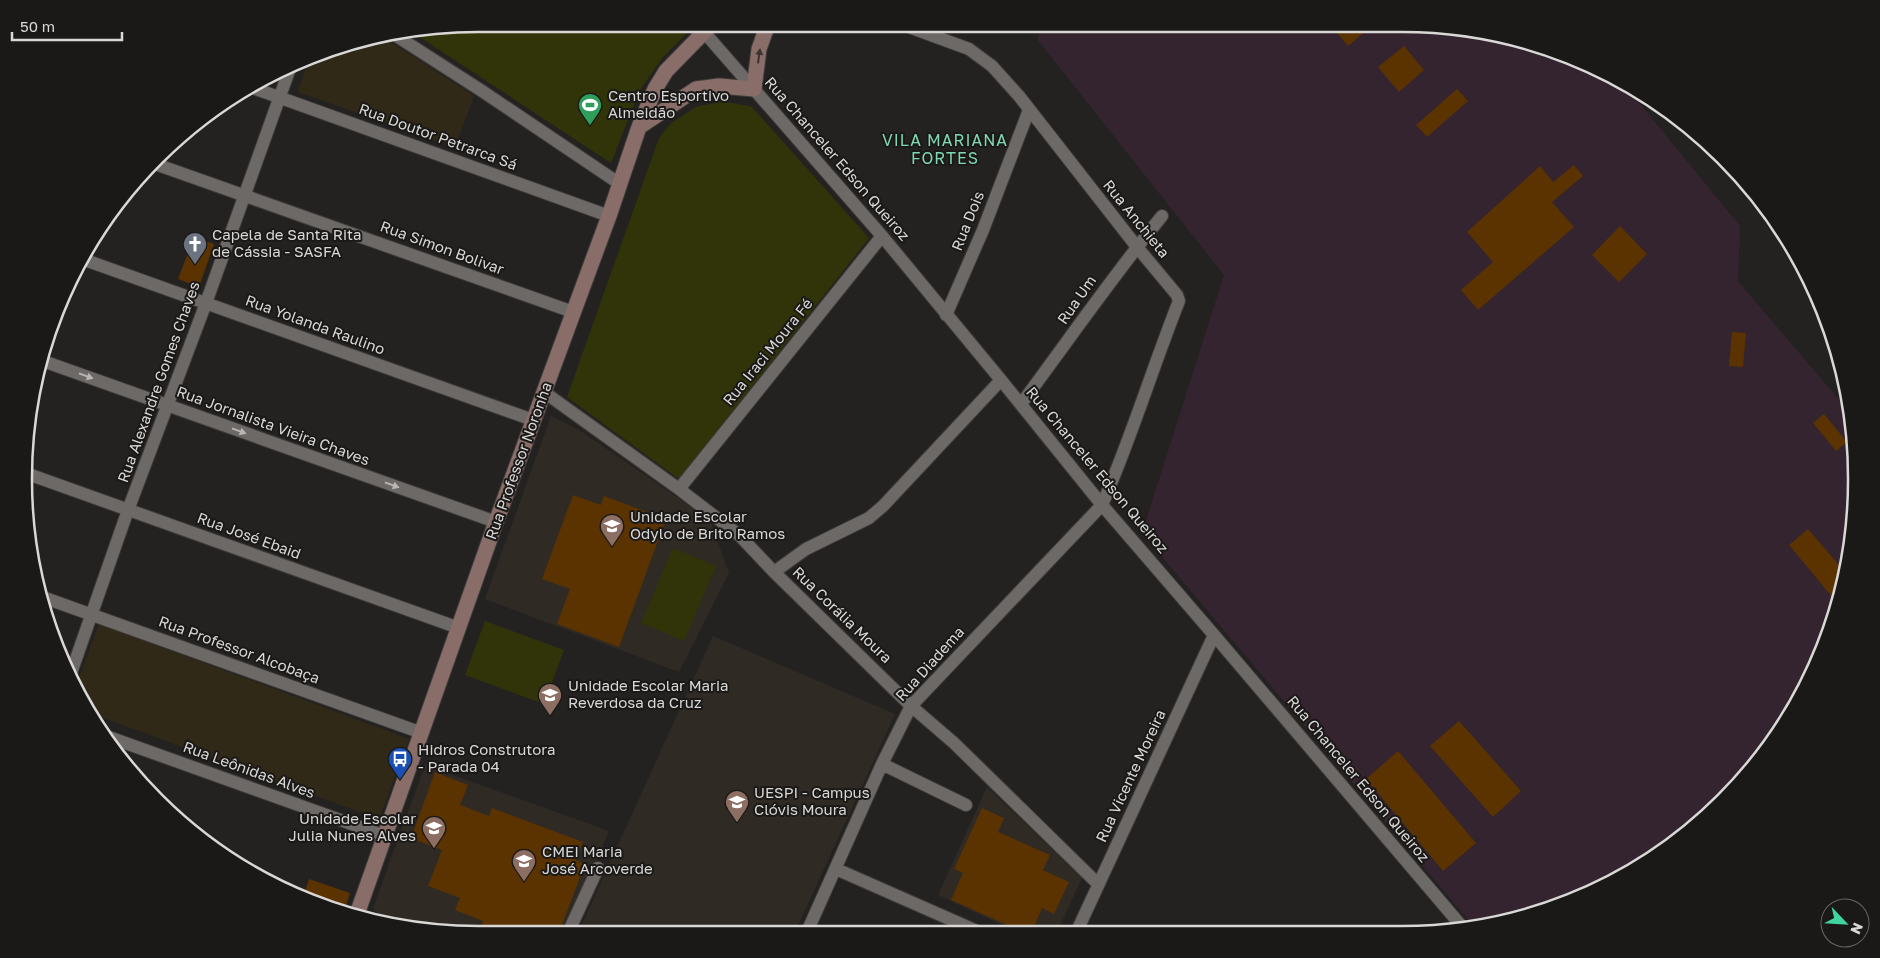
<svg xmlns="http://www.w3.org/2000/svg" width="1880" height="958" font-family="'Golos Text',sans-serif">
<rect width="100%" height="100%" fill="#242221"/>
<path fill="#312918" d="M386,39L474,96L455,147L298,92L308,61L332,48Z
M99,624L409,739L379,819L90,713L76,686Z"/>
<path fill="#34242f" d="M1043,24L1430,25L1519,39L1603,71L1623,83L1740,226L1738,281L1851,414L1855,509L1841,597L1809,681L1743,779L1678,840L1575,900L1474,927L1142,533L1224,275L1037,39Z"/>
<path fill="#302a25" d="M551,416L581,431L710,520L729,573L679,672L485,599Z
M713,636L895,714L795,932L578,933Z
M425,765L609,831L564,933H450L383,922L373,908Z
M987,787L1082,878L1057,932H1017L938,895Z"/>
<path fill="#313408" d="M479,24H696L663,57L640,90L611,163L415,34Z
M723,101L752,107L869,238L679,479L567,397L659,138L670,124L696,107Z
M673,548L716,566L684,641L641,623Z
M485,621L564,650L544,704L465,675Z"/>
<path fill="#5a3300" d="M1344,25H1373L1348,46L1336,32Z
M1404,46L1424,70L1399,92L1378,67Z
M1457,89L1468,101L1427,137L1416,125Z
M1574,165L1583,176L1552,202L1574,227L1478,310L1461,290L1493,262L1467,232L1540,166L1553,182Z
M1620,226L1647,254L1619,282L1592,255Z
M191,236L214,244L199,287L178,279L190,248L187,246Z
M1732,332L1746,333L1743,367L1729,366Z
M1824,414L1847,442L1836,451L1813,423Z
M573,495L601,505L604,496L666,519L619,647L557,624L570,589L542,579Z
M1808,529L1845,572L1838,604L1789,545Z
M1459,721L1521,791L1493,817L1430,746Z
M1398,751L1476,843L1443,871L1366,779Z
M435,772L468,785L460,805L489,816L492,808L583,842L576,860L585,864L559,933H479L483,921L455,910L460,898L428,886L442,850L411,838Z
M982,808L1004,818L998,832L1050,855L1043,870L1069,882L1054,914L1042,908L1032,932H1023L951,900L963,873L954,869Z
M309,879L350,893L344,912L303,897Z"/>
<g fill="none" stroke-linecap="round" stroke-linejoin="round">
<g stroke="#3f3c3b" stroke-width="14">
<path id="street" d="M704,32L882,236L1001,380L1102,505L1214,635L1464,929
M398,37L482,91L620,184
M256,89L609,216
M158,165L573,312
M85,260L533,420
M946,315L983,230L1029,110
M40,360L496,522
M544,392L679,489L739,535L774,572L911,706L954,743L1098,884
M1021,404C1068,341 1112,277 1162,216
M28,474L459,628
M679,489L882,236
M774,572L806,549L869,518L883,506L1001,380
M45,598L422,733
M70,676L128,510L206,303L289,71
M103,735L385,836
M882,764L966,805
M836,869L979,932
M1077,931L1214,635
M807,932L882,764L911,706L1102,505C1131,439 1152,369 1179,301L1177,295L1137,247L1019,96L992,66L969,49L901,24
M568,933L598,868"/>
</g>
<g stroke="#3f3c3b" stroke-width="17">
<path id="secondary" d="M639,127L696,89L719,86L754,89L759,49L768,24
M356,917L496,522L609,216L639,127L655,89L666,71L712,24"/>
</g>
<use href="#street" stroke="#6c6967" stroke-width="12"/>
<use href="#secondary" stroke="#896d69" stroke-width="15"/>
</g>
<defs><path id="oneway-solid" d="M-6-.8H1V-3.2L6.5 0L1 3.2V.8H-6Z" transform="scale(1.25)"/></defs>
<use fill="#3c3230" href="#oneway-solid" transform="translate(759 56) rotate(-82)"/>
<g fill="#b8b7b5">
<use href="#oneway-solid" transform="translate(86 376) rotate(20)"/>
<use href="#oneway-solid" transform="translate(239 431) rotate(20)"/>
<use href="#oneway-solid" transform="translate(392 485) rotate(20)"/>
</g>
<defs>
<g id="stadium-pin" transform="scale(1.25)"><path d="M0 17L-7.5 6A9.5 9.5 0 1 1 7.5 6Z" fill="#2e9e5b" stroke="#1b1917"/><path d="M0-5a6.5 5 0 1 0 0 10a6.5 5 0 1 0 0-10ZM-3.5-1.8h7v3.6h-7Z" fill="#fff"/></g>
<g id="church-pin" transform="scale(1.25)"><path d="M0 17L-7.5 6A9.5 9.5 0 1 1 7.5 6Z" fill="#6b7280" stroke="#1b1917"/><path d="M-1.2-6h2.4v3.5h3.3v2.4h-3.3V6h-2.4V-.1h-3.3v-2.4h3.3Z" fill="#fff"/></g>
<g id="school-pin" transform="scale(1.25)"><path d="M0 17L-7.5 6A9.5 9.5 0 1 1 7.5 6Z" fill="#8d6e63" stroke="#1b1917"/><path d="M0-5L7-2L0 1L-7-2ZM-4 1L0 2.5L4 1V4Q0 6-4 4Z" fill="#fff"/></g>
<g id="bus-pin" transform="scale(1.25)"><path d="M0 17L-7.5 6A9.5 9.5 0 1 1 7.5 6Z" fill="#1a4fb4" stroke="#1b1917"/><path d="M-5-6H5V4H4V6H2V4H-2V6H-4V4H-5ZM-3.5-4V0h7V-4ZM-3.5 1.2v1.5H-2V1.2ZM2 1.2v1.5H3.5V1.2Z" fill="#fff"/></g>
<g id="university-pin" transform="scale(1.25)"><path d="M0 17L-7.5 6A9.5 9.5 0 1 1 7.5 6Z" fill="#8d6e63" stroke="#1b1917"/><path d="M0-5L7-2L0 1L-7-2ZM-4 1L0 2.5L4 1V4Q0 6-4 4Z" fill="#fff"/></g>
</defs>
<g fill-rule="evenodd">
<use href="#stadium-pin" x="590" y="105"/>
<use href="#church-pin" x="195" y="244"/>
<use href="#school-pin" x="612" y="526"/>
<use href="#school-pin" x="550" y="695"/>
<use href="#bus-pin" x="400" y="759"/>
<use href="#university-pin" x="737" y="802"/>
<use href="#school-pin" x="434" y="828"/>
<use href="#school-pin" x="524" y="861"/>
</g>
<g text-anchor="middle" stroke-width="4" stroke-linejoin="round" paint-order="stroke">
<g font-size="15" fill="#d9d8d7" stroke="#1b1917" text-anchor="start">
<text x="608" y="101">Centro Esportivo<tspan x="608" dy="17">Almeidão</tspan></text>
<text x="212" y="240">Capela de Santa Rita<tspan x="212" dy="17">de Cássia - SASFA</tspan></text>
<text x="630" y="522">Unidade Escolar<tspan x="630" dy="17">Odylo de Brito Ramos</tspan></text>
<text x="568" y="691">Unidade Escolar Maria<tspan x="568" dy="17">Reverdosa da Cruz</tspan></text>
<text x="418" y="755">Hidros Construtora<tspan x="418" dy="17">- Parada 04</tspan></text>
<text x="754" y="798">UESPI - Campus<tspan x="754" dy="17">Clóvis Moura</tspan></text>
<text x="416" y="824" text-anchor="end">Unidade Escolar<tspan x="416" dy="17">Julia Nunes Alves</tspan></text>
<text x="542" y="857">CMEI Maria<tspan x="542" dy="17">José Arcoverde</tspan></text>
</g>
<g font-size="15" fill="#d9d8d7" stroke="#1b1917">
<text transform="translate(438 137) rotate(20)" y="5">Rua Doutor Petrarca Sá</text>
<text transform="translate(837 159) rotate(49)" y="5">Rua Chanceler Edson Queiroz</text>
<text transform="translate(1136 219) rotate(51)" y="5">Rua Anchieta</text>
<text transform="translate(968 221) rotate(-68)" y="5">Rua Dois</text>
<text transform="translate(442 248) rotate(20)" y="5">Rua Simon Bolivar</text>
<text transform="translate(1077 300) rotate(-55)" y="5">Rua Um</text>
<text transform="translate(315 325) rotate(20)" y="5">Rua Yolanda Raulino</text>
<text transform="translate(768 352) rotate(-51)" y="5">Rua Iraci Moura Fé</text>
<text transform="translate(159 382) rotate(-70)" y="5">Rua Alexandre Gomes Chaves</text>
<text transform="translate(273 426) rotate(20)" y="5">Rua Jornalista Vieira Chaves</text>
<text transform="translate(519 461) rotate(-70)" y="5">Rua Professor Noronha</text>
<text transform="translate(1097 470) rotate(50)" y="5">Rua Chanceler Edson Queiroz</text>
<text transform="translate(249 536) rotate(20)" y="5">Rua José Ebaid</text>
<text transform="translate(842 615) rotate(44)" y="5">Rua Corália Moura</text>
<text transform="translate(239 650) rotate(20)" y="5">Rua Professor Alcobaça</text>
<text transform="translate(930 664) rotate(-48)" y="5">Rua Diadema</text>
<text transform="translate(249 770) rotate(20)" y="5">Rua Leônidas Alves</text>
<text transform="translate(1131 776) rotate(-65)" y="5">Rua Vicente Moreira</text>
<text transform="translate(1358 779) rotate(50)" y="5">Rua Chanceler Edson Queiroz</text>
</g>
<g font-size="16" letter-spacing="1" fill="#7fd7b3" stroke="#1b1917">
<text x="945" y="146">VILA MARIANA<tspan x="945" dy="18">FORTES</tspan></text>
</g>
</g>
<path d="M0 0H1880V958H0ZM478 32H1402A446 446 0 0 1 1848 478V480A446 446 0 0 1 1402 926H478A446 446 0 0 1 32 480V478A446 446 0 0 1 478 32Z" fill="#1b1917" fill-rule="evenodd"/>
<path fill="none" stroke="#d9d8d7" stroke-width="2.5" d="M478 32H1402A446 446 0 0 1 1848 478V480A446 446 0 0 1 1402 926H478A446 446 0 0 1 32 480V478A446 446 0 0 1 478 32Z"/>
<g transform="translate(1845 923) rotate(115)"><circle r="24" fill="#1b1917" stroke="#676564"/>
<path d="M0-4L9 19L0 12L-9 19Z" fill="#40d4a1"/>
<text y="-8" font-size="14" font-weight="bold" text-anchor="middle" fill="#d9d8d7">N</text>
</g>
<path d="M12 32v8h110v-8" fill="none" stroke="#d9d8d7" stroke-width="2.5"/>
<text x="20" y="32" font-size="15" fill="#d9d8d7" stroke="#1b1917" stroke-width="4" paint-order="stroke">50 m</text>
</svg>
